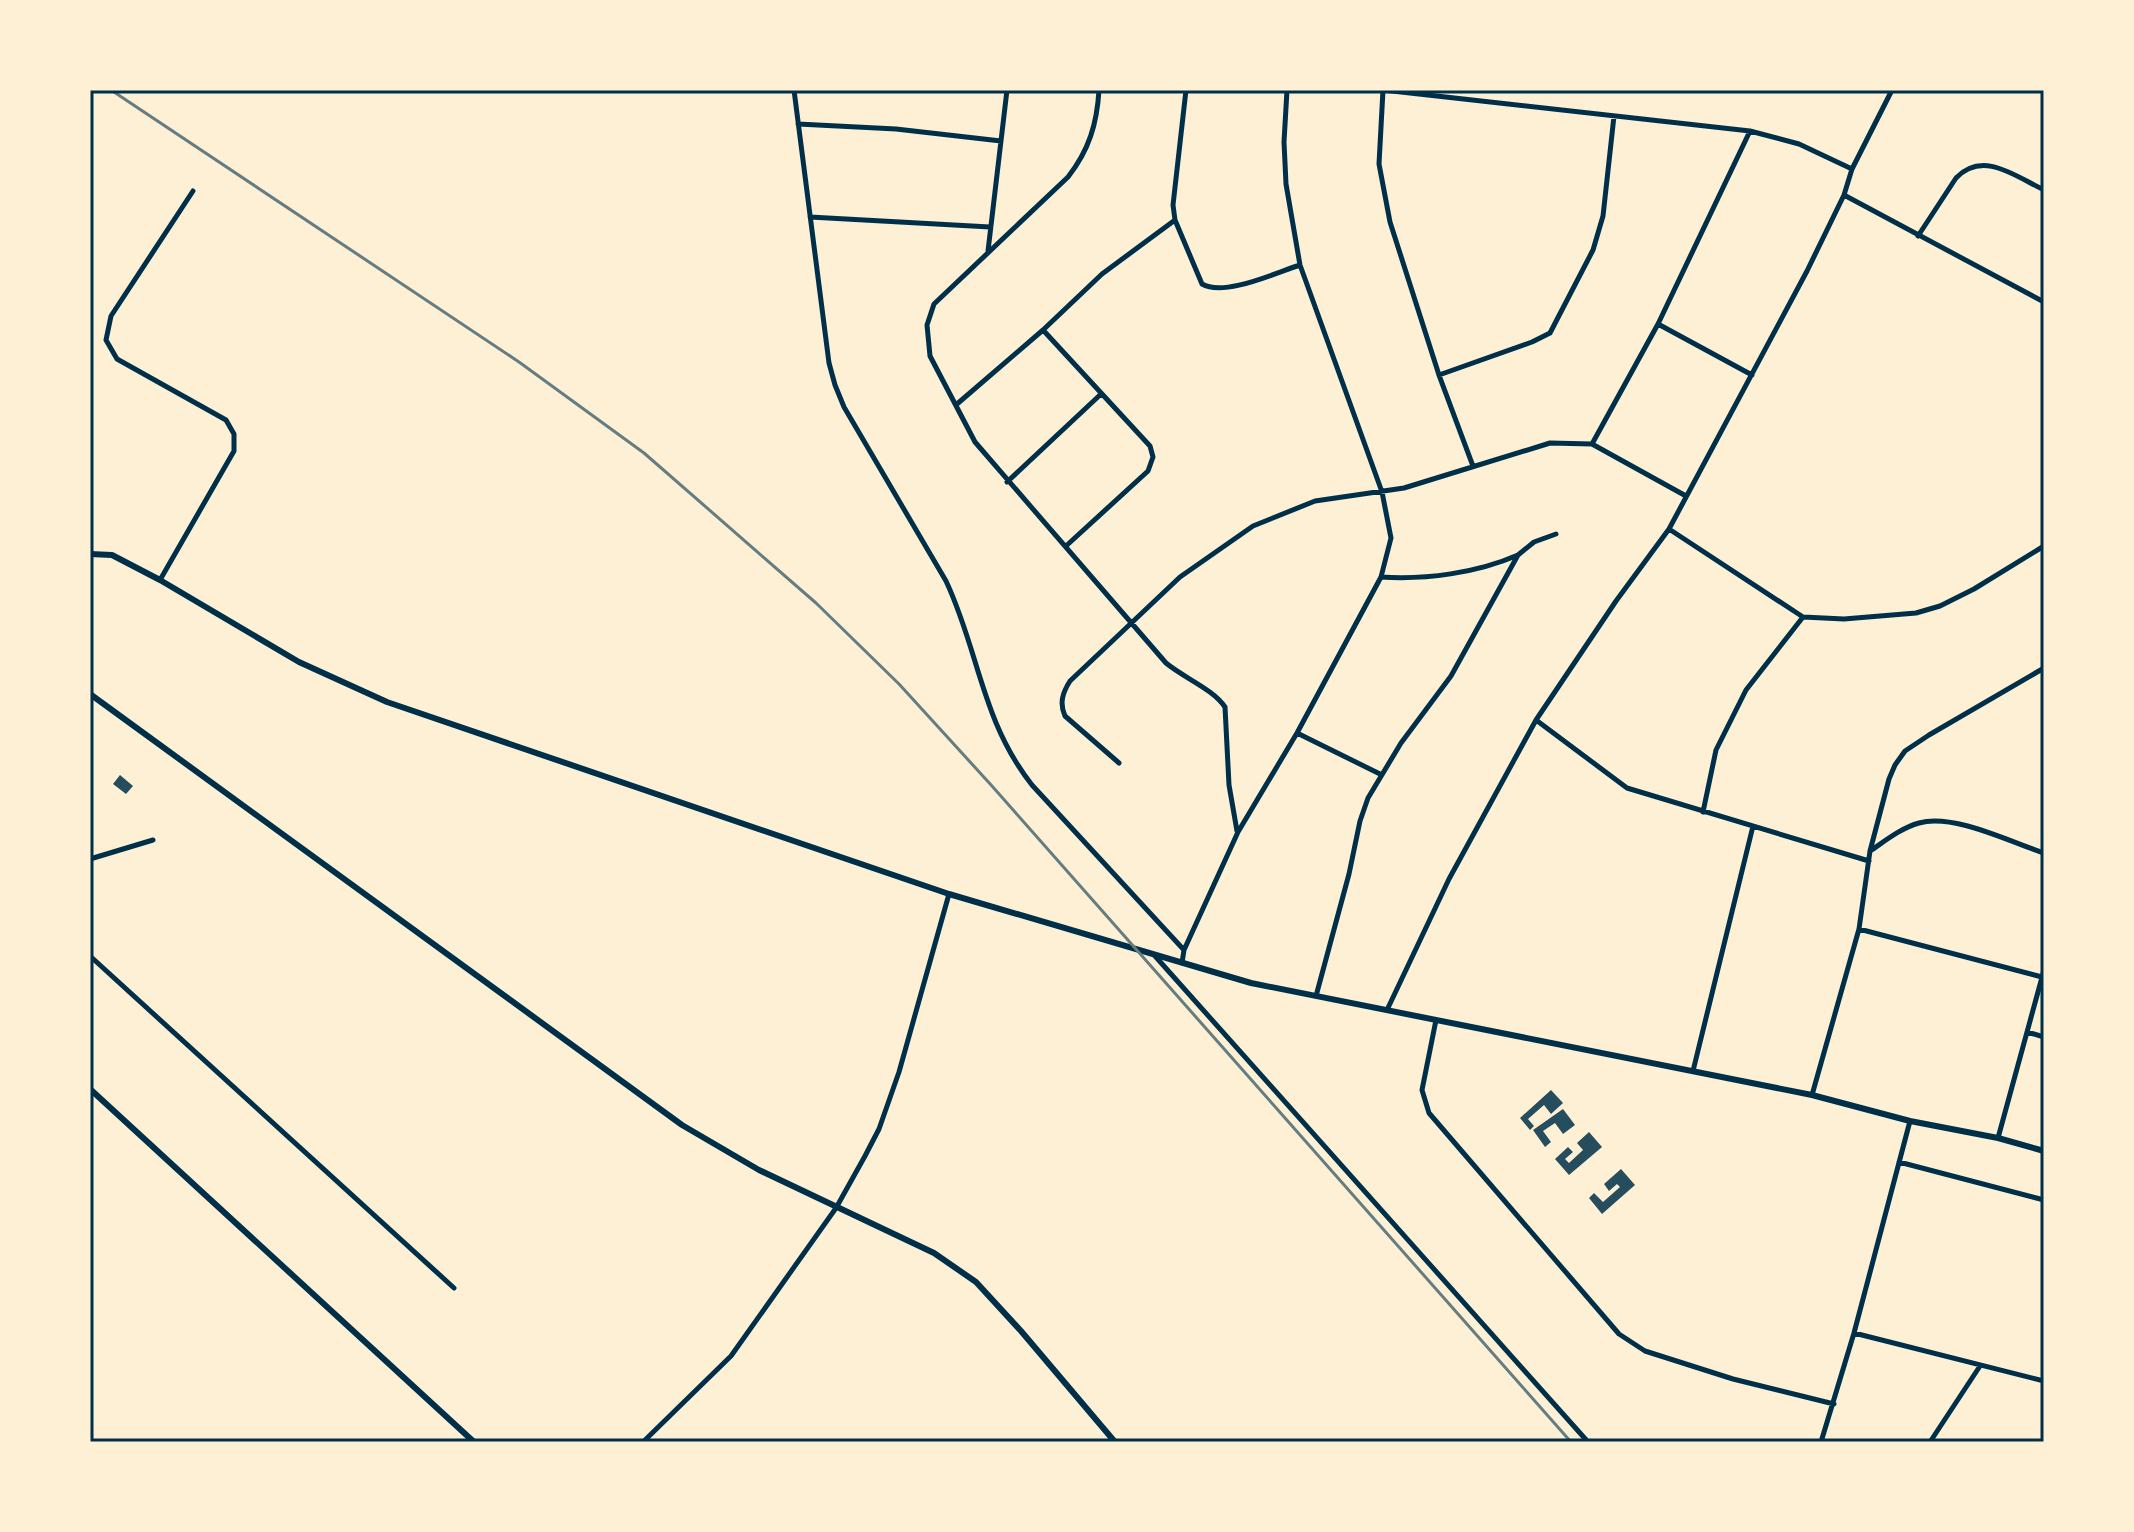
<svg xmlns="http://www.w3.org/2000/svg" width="2134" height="1532" font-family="Mulish,sans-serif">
<rect width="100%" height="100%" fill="#fdf0d5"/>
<path fill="#264d5e" d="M120,775L133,786L126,794L113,784Z
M1551,1090L1563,1103L1551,1114L1544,1105L1528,1119L1534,1126L1530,1130L1520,1118Z
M1563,1109L1575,1125L1563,1134L1555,1123L1543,1131L1551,1142L1545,1147L1533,1130Z
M1589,1132L1602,1147L1569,1175L1555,1159L1568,1147L1573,1152L1565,1159L1569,1163L1583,1150L1577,1143Z
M1621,1169L1635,1185L1602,1214L1589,1198L1594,1193L1603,1202L1620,1187L1617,1184L1609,1191L1604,1184Z"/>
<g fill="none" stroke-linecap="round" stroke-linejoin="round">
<path stroke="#003049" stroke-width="5" d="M794,90L829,363L835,385L844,407L946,581C979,651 981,720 1032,785L1184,950
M1099,90C1097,124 1089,150 1068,177L934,304L927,325L930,356L975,442L1166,663C1184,678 1213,689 1225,707L1229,785L1237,831
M1186,90L1173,205L1175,220L1202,284C1224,297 1275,273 1300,265
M798,124L896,129L1001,141
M1844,195L2044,302
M810,217L990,227
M1918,236L1956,178C1983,150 2015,176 2044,190
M988,251L1007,90
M1658,324L1752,375
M1043,330L1150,446L1153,457L1148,471L1066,546
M1439,375L1532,342L1550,333L1593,250L1603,216L1614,116
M957,404L1043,330L1102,274L1175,220
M1592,444L1658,324L1750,131
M1473,466L1439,375L1390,222L1379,164L1383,90L1750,131L1799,144L1852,169
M1007,482L1101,394
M1669,529L1803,617L1844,619L1916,613L1940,606L1974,589L2044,546
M1381,577C1425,580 1477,573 1518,555
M160,580L234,451V434L226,420L117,359L106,340L111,316L193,191
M1536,720L1627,788L1869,861
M1297,733L1380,774
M1119,763L1065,716C1059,703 1063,692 1070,681L1180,577L1253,526L1315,501L1404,488L1550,443L1592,444L1686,496
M1703,812L1716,750L1746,690L1803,617
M1870,851C1885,841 1901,828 1919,823C1953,813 2010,842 2044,853
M90,859L153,840
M1859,929L2042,977
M90,956L454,1288
M1155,956L1588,1442
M1182,963L1184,950L1238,832L1297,733L1381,577L1391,538L1382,492L1300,265L1286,184L1284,142L1287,90
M1316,996L1349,874L1360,821L1368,798L1401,743L1451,676L1518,555L1534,542L1556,534
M1387,1010L1449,879L1536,720L1616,601L1669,529L1807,271L1844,195L1852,169L1892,90
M1436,1020L1422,1090L1429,1113L1619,1334L1645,1351L1733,1379L1834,1404
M2027,1032L2044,1037
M1693,1071L1753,826
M1812,1095L1859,929L1870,851L1889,779L1895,765L1905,751L1929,735L2044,668
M1998,1138L2044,970
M1899,1162L2044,1200
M1854,1333L2044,1381
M643,1442L731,1356L836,1208L865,1156L879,1129L899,1072L949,894
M1821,1442L1854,1333L1910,1121
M1930,1442L1980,1366"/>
<path stroke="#003049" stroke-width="6" d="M90,554L112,555L160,580L299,662L387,702L949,894L1251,983L1812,1095L1910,1121L1998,1138L2044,1151
M90,694L682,1125L759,1170L934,1253L976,1282L1021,1331L1115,1442
M90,1089L474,1442"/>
<path stroke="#657d81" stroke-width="3" d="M111,90L519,362L644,453L816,603L899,684L992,786L1571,1442"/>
</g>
<rect width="2134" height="1532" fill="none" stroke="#fdf0d5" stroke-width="184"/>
<rect x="92" y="92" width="1950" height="1348" fill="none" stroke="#003049" stroke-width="3"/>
</svg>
